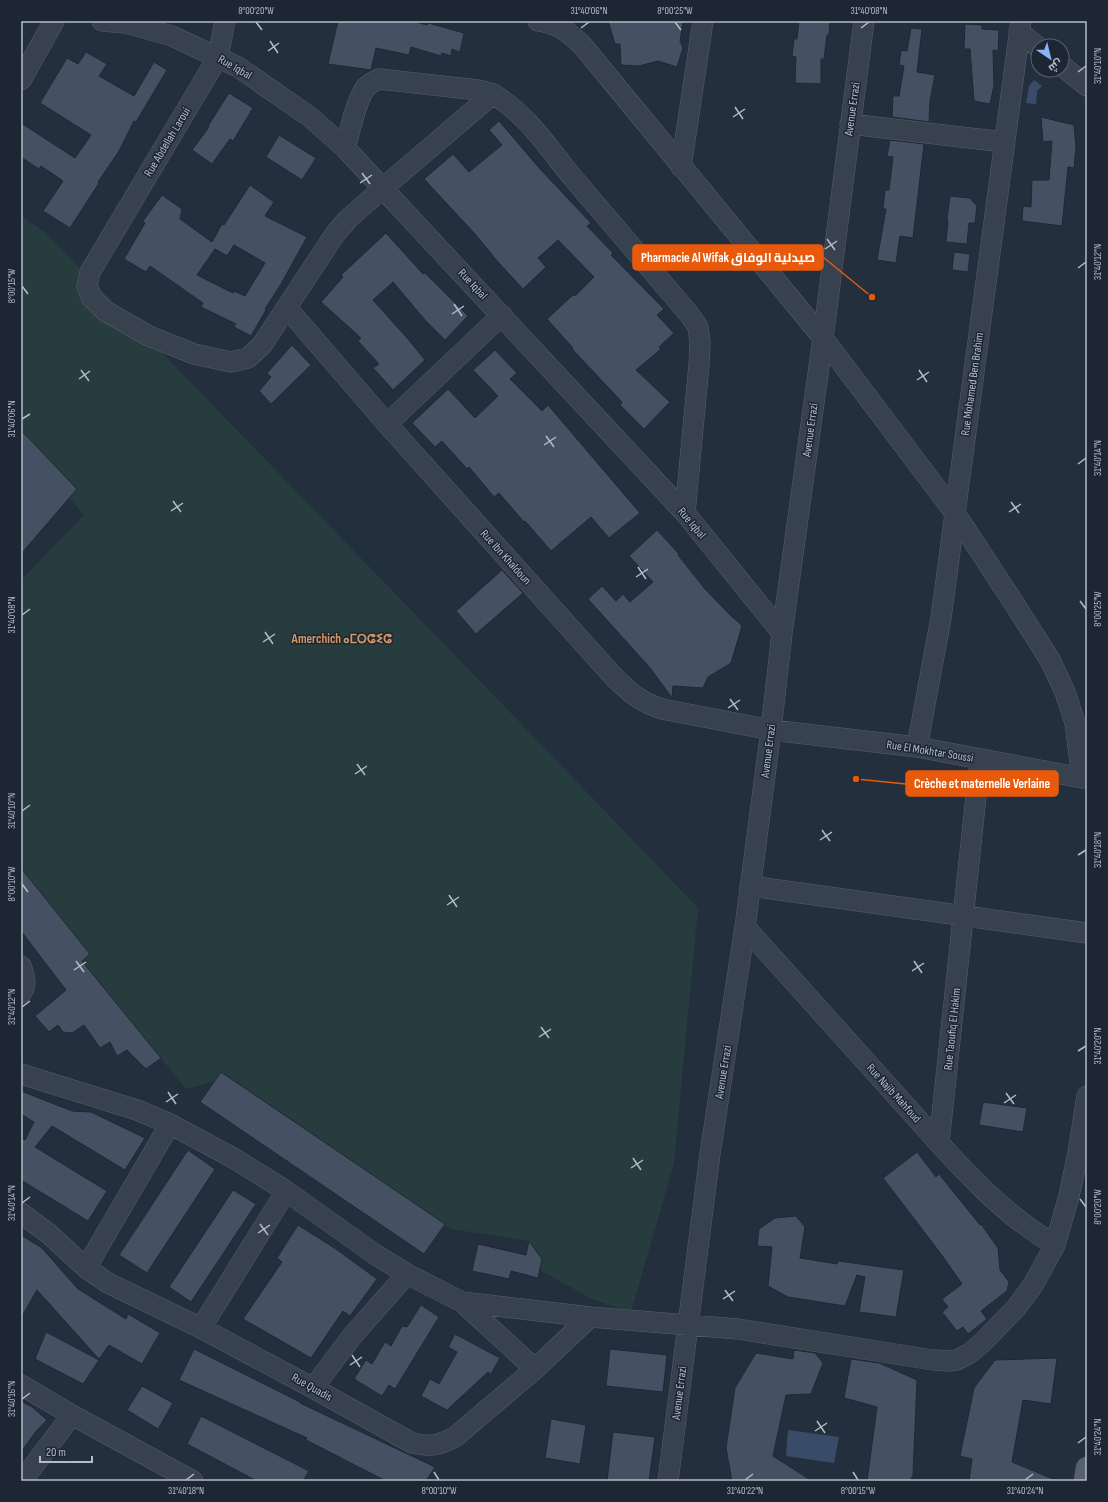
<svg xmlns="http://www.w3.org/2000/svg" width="1108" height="1502" font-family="'Sofia Sans Condensed',Cairo,'Noto Sans Tifinagh',sans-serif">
<rect width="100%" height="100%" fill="#242f3e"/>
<path fill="#263c3f" d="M21,216L46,233L506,708L698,908L674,1163L631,1312L592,1299L540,1270L529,1241L451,1229L227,1078L186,1089L89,970L21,882V580L84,515L21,443Z"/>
<path fill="#394c67" d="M1034,80L1042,86L1037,91L1036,104L1026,103L1029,86Z
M788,1430L839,1437L834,1463L786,1456Z"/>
<path fill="#455162" stroke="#1f2835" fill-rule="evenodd" d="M338,21H412L427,25L428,23L464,33L460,52L452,49L451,56L442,53L441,56L411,47L409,55L376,48L371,70L328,64Z
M608,21H683L680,41L683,48L677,67L658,61L639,66L621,65L620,44H615Z
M799,21H830L829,35H827L824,59H821V84L795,83L796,57L792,56L794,39H797Z
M965,24L982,25V29L999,30L998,51L993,50L994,85L990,104L974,101L970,49H964Z
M911,28L922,29L917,72L935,75L930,101L929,122L892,117L893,96H899L904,66L899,65L901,50L907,51Z
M86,52L107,64L99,76L134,96L154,62L167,70L136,122L134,121L119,151L98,182L99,183L70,228L43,211L63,181L41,166L39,169L21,157V123L75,158L91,135L40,103L67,58L78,64Z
M229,93L253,108L233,141L230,139L212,164L192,150L209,127L208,126Z
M1041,117L1074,125L1076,147L1074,168L1068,167L1062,226L1022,221L1023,206L1031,207L1032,180H1049L1052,141L1043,142Z
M499,121L541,170L591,223L587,226L613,253L611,255L664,309L657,315L674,333L659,347L661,349L636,370L670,402L644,429L620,405L622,402L572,349L573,348L547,319L574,294L575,296L594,277L558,240L538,258L546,267L523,289L498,262L475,234L424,179L453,154L469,172L502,145L489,130Z
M279,135L316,158L302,180L266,157Z
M890,140L924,144L913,238L900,236L896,263L877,260L886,209H883L885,190H889L893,157L887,156Z
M250,185L274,202L265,216L307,237L281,284L265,309L266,310L251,336L234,327L236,324L201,307L203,303L150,266L146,272L124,259L145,223L143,221L162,195L182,209L180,219L212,242L222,224L224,225ZM234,245L265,263L245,296L234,291L233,293L197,275L215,249L227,256Z
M950,196L970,198L977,206L975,223H969L967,244L946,242L948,220L947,219Z
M386,233L423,274L425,273L468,316L445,340L425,320L393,282L373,300L408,339L425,360L393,390L373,368L379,364L358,341L361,338L321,302L343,277L341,275Z
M954,252L970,254L968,272L952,270Z
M292,345L311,365L271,404L259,391L271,377L267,373Z
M495,350L517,373L510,379L542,411L548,405L640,513L609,538L591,517L551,551L525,521L524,522L499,493L494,497L469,467L467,469L442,441L435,447L412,423L448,389L475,418L498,396L473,370Z
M21,430L77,489L21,554Z
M657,530L679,554L678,555L705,589L734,619H735L742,626L731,663L708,677L703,688L673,686L672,698L651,669L588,599L602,586L616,601L623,594L630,602L653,582L629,556Z
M502,570L523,593L476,634L456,611Z
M21,868L90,954L82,961L161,1058L146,1069L127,1050L117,1056L110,1042L100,1048L84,1025L72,1033L63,1032L58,1025L49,1032L35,1016L66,990L21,931Z
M221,1072L445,1224L424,1254L200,1102Z
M21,1091L72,1111L91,1112L145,1138L125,1170L52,1126L35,1147L107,1191L88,1221L21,1180V1138L25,1140L34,1122L21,1114Z
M983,1102L1027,1108L1023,1132L979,1125Z
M188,1150L215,1169L147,1273L119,1255Z
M917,1152L936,1177L939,1174L980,1225L981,1224L998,1248L1000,1270L1009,1282L1007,1291L981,1311L987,1319L968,1334L963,1327L957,1331L942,1312L948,1307L942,1299L962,1284L941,1254L883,1178Z
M233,1190L256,1204L191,1302L169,1287Z
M796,1216L805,1227L800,1258L837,1264L838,1261L904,1270L896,1317L859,1312L865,1277L857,1275L845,1306L788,1297L768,1286L772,1247L757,1246L759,1229L775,1218Z
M298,1225L336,1249L377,1279L350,1316L343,1311L311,1358L243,1319L282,1262L277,1258Z
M21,1235L42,1248L78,1289L126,1319L128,1314L160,1333L142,1364L109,1345L99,1359L37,1290L21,1318Z
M529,1241L542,1259L538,1278L511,1271L509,1279L472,1271L478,1244L526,1255Z
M421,1305L439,1317L395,1389L389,1385L382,1396L354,1379L366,1360L372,1364L385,1342L391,1346L402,1326L407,1327Z
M46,1332L99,1360L83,1384L35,1359Z
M455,1334L500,1358L491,1374L488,1372L447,1410L421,1396L430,1379L439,1384L457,1352L448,1347Z
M194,1349L300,1402V1403L435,1467L426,1481H386L306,1440L307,1438L179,1380Z
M610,1349L667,1355L663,1392L606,1386Z
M794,1350L815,1353L823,1363L811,1394L786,1395L773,1456L812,1481H732L726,1448L735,1388L756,1353L793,1359Z
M1057,1358L1051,1404L1023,1400L1012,1462L1058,1481H969L972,1459L960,1456L974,1388L995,1360Z
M851,1359L879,1363L917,1380L913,1475L910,1481H867L877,1407L844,1398Z
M142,1386L173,1403L158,1429L127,1410Z
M21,1401L32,1407L47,1420L37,1430L21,1452Z
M201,1416L309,1471L303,1481H257L187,1444Z
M551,1419L586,1425L580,1464L545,1458Z
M613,1432L655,1437L649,1481H607Z"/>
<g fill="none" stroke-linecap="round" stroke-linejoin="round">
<g stroke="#565f6c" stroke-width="21">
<path id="minor" d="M102,21L125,23L172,36L238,67L310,117L345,148L685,513L782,633
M225,21L218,57L90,272L87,286L91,297L105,311L149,336L194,354L231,362L248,358L262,345L335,234L348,219L383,188L493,94C527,114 549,149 574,179C612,224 651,269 689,314L698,327L700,343L699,365L685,513
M538,21C560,25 566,30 582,45L823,338L955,513L1017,608L1050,660L1065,692L1075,723L1082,778
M1019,32L1038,47
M1062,66L1087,86
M21,80L54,21
M850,124L1004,142
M345,148C350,131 356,100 366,87C370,83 375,81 379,79L478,90L493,94
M681,167L703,21
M287,308L387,424L613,676C631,693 638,701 662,709L771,730L917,747L1082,778L1087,777
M387,424L502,315
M917,747L941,618L1021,21
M750,886L1087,933
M745,927C798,986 850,1044 903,1103C949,1154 995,1210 1055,1245
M21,966C24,974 28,986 21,993
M21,1074L137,1110L170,1124L235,1159L286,1191L376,1255L407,1274L462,1302L535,1369
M939,1143L980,759
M21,1213L49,1234L86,1268L108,1283L201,1328L313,1388L412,1443C432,1447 437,1446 455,1437L535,1369L590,1317
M86,1268L170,1124
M462,1302L590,1317L738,1329L933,1360L951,1361L957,1360L970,1353L982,1343L1016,1308L1033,1285L1055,1245L1069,1196L1078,1153L1087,1096
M201,1328L286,1191
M21,1385L72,1415L193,1481
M313,1388L353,1335L407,1274
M22,1481L72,1415
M668,1481L710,1154L745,927L771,730L782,633L823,338L864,21"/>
</g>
<g stroke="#414a57" stroke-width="23">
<path id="major" d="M1085,1481L1087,1468"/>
</g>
<use href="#minor" stroke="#38414e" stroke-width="20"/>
<use href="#major" stroke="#56606e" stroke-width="22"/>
</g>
<path fill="none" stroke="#b4bcc9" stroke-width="1.5" d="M256,22L262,30M675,22L681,30M581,28L589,22M861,28L869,22M270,41L278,53M268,51L279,43M1078,72L1086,66M735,107L743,119M733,117L745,109M362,173L370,184M360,183L372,175M827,239L835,250M825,249L837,241M1078,268L1086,262M22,286L28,294M454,304L462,316M452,314L464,306M81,370L89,381M919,370L927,382M79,379L90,371M917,380L929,372M22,419L30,414M546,436L554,447M544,445L556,437M1078,464L1086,458M173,501L181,512M1011,502L1019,513M171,511L183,503M1009,512L1021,504M638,567L646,579M636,577L648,569M1080,601L1086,609M22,615L30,609M265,632L273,644M263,642L275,634M730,699L738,710M728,708L740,700M357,764L365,775M355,774L367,766M22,811L30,805M822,830L830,841M820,840L832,832M1078,855L1086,850M22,884L28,892M449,895L457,907M447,905L459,897M76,961L84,972M914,961L922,973M74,970L86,962M912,971L924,963M22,1007L30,1001M541,1027L549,1038M539,1037L551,1029M1078,1051L1086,1046M168,1092L176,1104M1006,1093L1014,1104M166,1102L178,1094M1004,1103L1016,1095M633,1158L641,1170M631,1168L643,1160M1080,1199L1086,1207M22,1203L30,1197M260,1224L268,1235M258,1233L270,1225M725,1290L733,1301M723,1299L735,1291M352,1355L360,1367M350,1365L362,1357M22,1399L30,1393M817,1421L825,1433M815,1431L827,1423M1078,1443L1086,1437M434,1472L439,1480M853,1472L858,1480M186,1480L194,1474M745,1480L753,1474M1025,1480L1033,1474"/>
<g text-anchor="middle" stroke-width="3" stroke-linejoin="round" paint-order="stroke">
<g font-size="12" fill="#b4bcc9" stroke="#1d2633">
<text transform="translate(235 67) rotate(30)" y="4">Rue Iqbal</text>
<text transform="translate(852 109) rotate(-82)" y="4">Avenue Errazi</text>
<text transform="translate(167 142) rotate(-59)" y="4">Rue Abdellah Laroui</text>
<text transform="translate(473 284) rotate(47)" y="4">Rue Iqbal</text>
<text transform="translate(972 384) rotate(-82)" y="4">Rue Mohamed Ben Brahim</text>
<text transform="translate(810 430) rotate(-82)" y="4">Avenue Errazi</text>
<text transform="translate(692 523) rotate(50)" y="4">Rue Iqbal</text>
<text transform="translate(506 557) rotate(48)" y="4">Rue Ibn Khaldoun</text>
<text transform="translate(768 751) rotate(-83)" y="4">Avenue Errazi</text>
<text transform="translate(930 751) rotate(9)" y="4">Rue El Mokhtar Soussi</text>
<text transform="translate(952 1029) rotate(-84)" y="4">Rue Taoufiq El Hakim</text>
<text transform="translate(723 1072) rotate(-81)" y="4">Avenue Errazi</text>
<text transform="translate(894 1093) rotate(48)" y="4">Rue Najib Mahfoud</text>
<text transform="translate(312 1387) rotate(29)" y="4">Rue Quadis</text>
<text transform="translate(679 1393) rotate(-83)" y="4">Avenue Errazi</text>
</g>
<g font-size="13" font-weight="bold" fill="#d59563" stroke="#1d2633">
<text x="342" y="643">Amerchich ⴰⵎⵔⵛⵉⵛ</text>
</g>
</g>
<path fill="none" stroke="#e8590c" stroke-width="1.5" d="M872 297L823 257M856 779L906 784"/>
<g fill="#e8590c" stroke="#1d2633" stroke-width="1.5">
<circle cx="872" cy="297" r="4"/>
<circle cx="856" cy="779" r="4"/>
</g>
<g fill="#e8590c" stroke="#e8590c" stroke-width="1.5">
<rect x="633" y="245" width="190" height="25" rx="4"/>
<rect x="906" y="771" width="152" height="25" rx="4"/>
</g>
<g font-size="13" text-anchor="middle" font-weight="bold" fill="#fff">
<text x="728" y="262">Pharmacie Al Wifak صيدلية الوفاق</text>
<text x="982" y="788">Crèche et maternelle Verlaine</text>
</g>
<rect width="1108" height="1502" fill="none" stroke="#1d2633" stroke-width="44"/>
<g transform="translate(1050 58) rotate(145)"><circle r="19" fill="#1d2633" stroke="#59626f"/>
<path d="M0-3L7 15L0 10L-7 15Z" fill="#8ab4f8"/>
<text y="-6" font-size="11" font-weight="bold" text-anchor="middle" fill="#b4bcc9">ش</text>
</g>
<path d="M40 1456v6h52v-6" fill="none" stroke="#b4bcc9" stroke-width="2"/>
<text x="46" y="1456" font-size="12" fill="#b4bcc9" stroke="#1d2633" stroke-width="3" paint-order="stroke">20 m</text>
<rect x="22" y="22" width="1064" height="1458" fill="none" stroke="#b4bcc9" stroke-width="1.5"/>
<g font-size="10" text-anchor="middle" fill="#b4bcc9">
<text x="256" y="14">8°00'20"W</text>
<text x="589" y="14">31°40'06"N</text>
<text x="675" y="14">8°00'25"W</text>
<text x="869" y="14">31°40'08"N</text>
<text transform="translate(1097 66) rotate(-90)" y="4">31°40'10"N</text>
<text transform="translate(1097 262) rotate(-90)" y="4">31°40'12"N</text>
<text transform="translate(11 286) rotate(-90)" y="4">8°00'15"W</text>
<text transform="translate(11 419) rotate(-90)" y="4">31°40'06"N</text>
<text transform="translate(1097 458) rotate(-90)" y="4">31°40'14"N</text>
<text transform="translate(1097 609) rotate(-90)" y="4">8°00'25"W</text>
<text transform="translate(11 615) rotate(-90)" y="4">31°40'08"N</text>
<text transform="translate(11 811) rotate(-90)" y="4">31°40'10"N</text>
<text transform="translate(1097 850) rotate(-90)" y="4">31°40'18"N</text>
<text transform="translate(11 884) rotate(-90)" y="4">8°00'10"W</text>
<text transform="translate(11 1007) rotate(-90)" y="4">31°40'12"N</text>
<text transform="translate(1097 1046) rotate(-90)" y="4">31°40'20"N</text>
<text transform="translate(11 1203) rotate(-90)" y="4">31°40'14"N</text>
<text transform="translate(1097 1207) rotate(-90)" y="4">8°00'20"W</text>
<text transform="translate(11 1399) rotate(-90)" y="4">31°40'16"N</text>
<text transform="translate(1097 1437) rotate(-90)" y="4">31°40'24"N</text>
<text x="186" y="1494">31°40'18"N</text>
<text x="439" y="1494">8°00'10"W</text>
<text x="745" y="1494">31°40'22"N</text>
<text x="858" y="1494">8°00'15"W</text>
<text x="1025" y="1494">31°40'24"N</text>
</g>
</svg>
